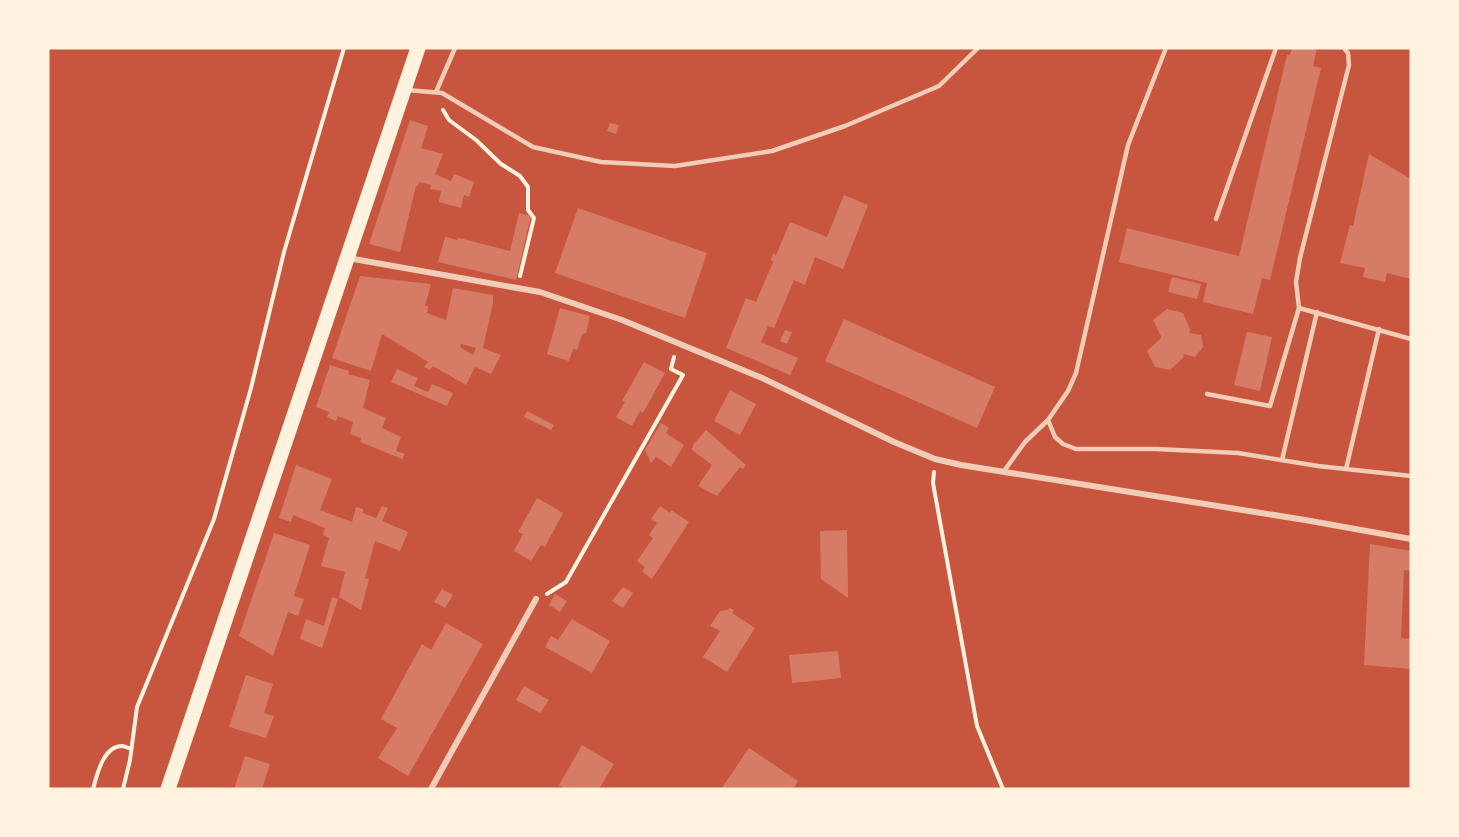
<svg xmlns="http://www.w3.org/2000/svg" width="1459" height="837" font-family="Manrope,sans-serif">
<rect width="100%" height="100%" fill="#c8553d"/>
<path fill="#d67c66" fill-rule="evenodd" d="M1292,48H1317L1313,66L1321,68L1270,280L1262,278L1253,314L1203,302L1207,283L1119,262L1127,228L1239,256L1287,55H1290Z
M410,120L428,126L421,148L443,154L435,174L451,181L454,174L474,182L469,197L464,195L461,208L439,202L441,191L430,189L431,185L419,182L418,186H416L400,252L369,244Z
M610,123L619,125L616,134L607,131Z
M1369,154L1411,179V279L1387,273L1385,282L1363,277L1365,268L1340,263L1350,225L1353,226Z
M844,195L868,205L843,269L815,257L805,285L794,280L774,328L768,326L761,342L798,358L790,375L726,348L746,298L756,302L773,262L771,260L773,253L776,255L790,222L827,237Z
M578,208L707,253L685,318L555,273Z
M519,213L531,216L516,280L438,262L445,237L457,240L458,238L463,239L510,251Z
M360,276L431,284L425,306H428L427,313L446,320L453,288L493,295V303L483,348L501,355L491,374L475,367L466,385L433,366L430,370L424,367L428,362L382,334L371,371L332,358ZM461,344L476,348L473,355L460,347Z
M1172,277L1201,284L1197,299L1168,292Z
M560,308L590,316L586,333L582,334L577,350L573,349L569,361L547,354Z
M1167,309L1183,313L1190,329L1189,333L1201,335L1203,347L1195,357L1184,354L1183,358L1170,370L1155,367L1147,351L1160,339L1161,336L1153,320Z
M844,319L995,387L977,428L825,361Z
M785,330L792,332L787,344L780,341Z
M1247,332L1272,337L1260,391L1234,385Z
M644,362L665,373L643,413L640,411L632,426L616,417L625,402L622,401Z
M330,365L349,371L348,374L370,380L363,408L386,418L382,428L401,437L396,451L405,454L402,459L360,442L361,438L350,434L353,422L338,416L336,421L327,417L329,412L316,407Z
M397,369L418,378L414,386L428,392L432,384L453,393L447,406L391,382Z
M730,390L756,404L740,435L714,421Z
M527,411L554,425L551,430L524,417Z
M661,423L669,428L666,433L684,445L671,467L656,457L651,463L645,450Z
M706,430L746,465L743,469L740,467L717,496L698,486L712,465L692,450L693,445Z
M296,465L332,479L320,510L352,522L356,507L363,509V513L376,518L382,506L388,508L382,521L408,532L400,551L375,541L365,578L369,579L361,610L339,597L345,572L321,566L329,538L323,535L325,528L293,515L291,522L279,518Z
M537,498L563,513L545,547L541,545L531,561L514,551L523,534L518,532Z
M660,506L670,513L671,510L689,522L652,579L642,572L645,567L637,561L653,538L649,535L657,523L651,519Z
M847,530L848,598L821,579L820,531Z
M274,533L310,545L294,596L304,599L298,616L288,612L273,656L239,636Z
M1370,544L1411,551V571L1404,570L1401,638L1411,639V669L1364,665Z
M623,587L633,593L623,608L612,601Z
M442,589L453,595L445,608L434,602Z
M555,594L567,601L560,612L549,605Z
M332,597L338,599L322,648L300,639L306,619L324,626Z
M730,608L734,610L732,613L755,628L727,672L703,657L720,631L710,626L720,611L727,610Z
M572,619L610,641L592,673L545,647L551,636L558,640Z
M446,623L483,644L408,776L378,758L397,728L381,719L422,644L431,650Z
M838,651L841,678L792,683L789,655Z
M246,675L273,684L264,713L274,716L266,738L229,727Z
M524,686L549,700L540,713L516,700Z
M582,745L614,764L599,789H565L559,785Z
M749,748L798,781L793,789H721Z
M245,756L270,764L262,789H234Z"/>
<g fill="none" stroke-linecap="round" stroke-linejoin="round">
<path stroke="#fff3e0" stroke-width="4" d="M443,110L449,120L476,140L501,164L520,176L528,187V210L534,218L520,276
M934,472L933,483L977,726L1003,789
M547,594L566,582L683,375L671,369L674,357
M93,789C97,775 103,746 122,746C125,746 128,748 131,749
M123,789L130,760L137,707L214,519L251,388L284,252L344,48"/>
<path stroke="#f1ccb7" stroke-width="4.5" d="M1344,48L1348,53L1349,65L1300,258L1296,282L1299,308L1411,339
M407,90L442,93L533,147L601,162L675,166L772,151L845,126L939,86L978,48
M436,92L455,48
M1216,219L1276,48
M1207,394L1270,406L1299,308
M1048,420L1055,437L1063,444L1076,449H1156L1238,453L1318,466L1411,476
M1282,460L1317,312
M1346,469L1379,329
M1004,471L1025,442L1048,420L1068,391L1076,373L1128,145L1166,48"/>
<path stroke="#f1ccb7" stroke-width="6" d="M348,258L540,292L622,320L762,378L894,442L935,459L961,465L1305,520L1411,539
M431,789L536,599"/>
<path stroke="#fff3e0" stroke-width="15" d="M168,789L418,48"/>
</g>
<rect width="1459" height="837" fill="none" stroke="#fff3e0" stroke-width="99"/>
</svg>
